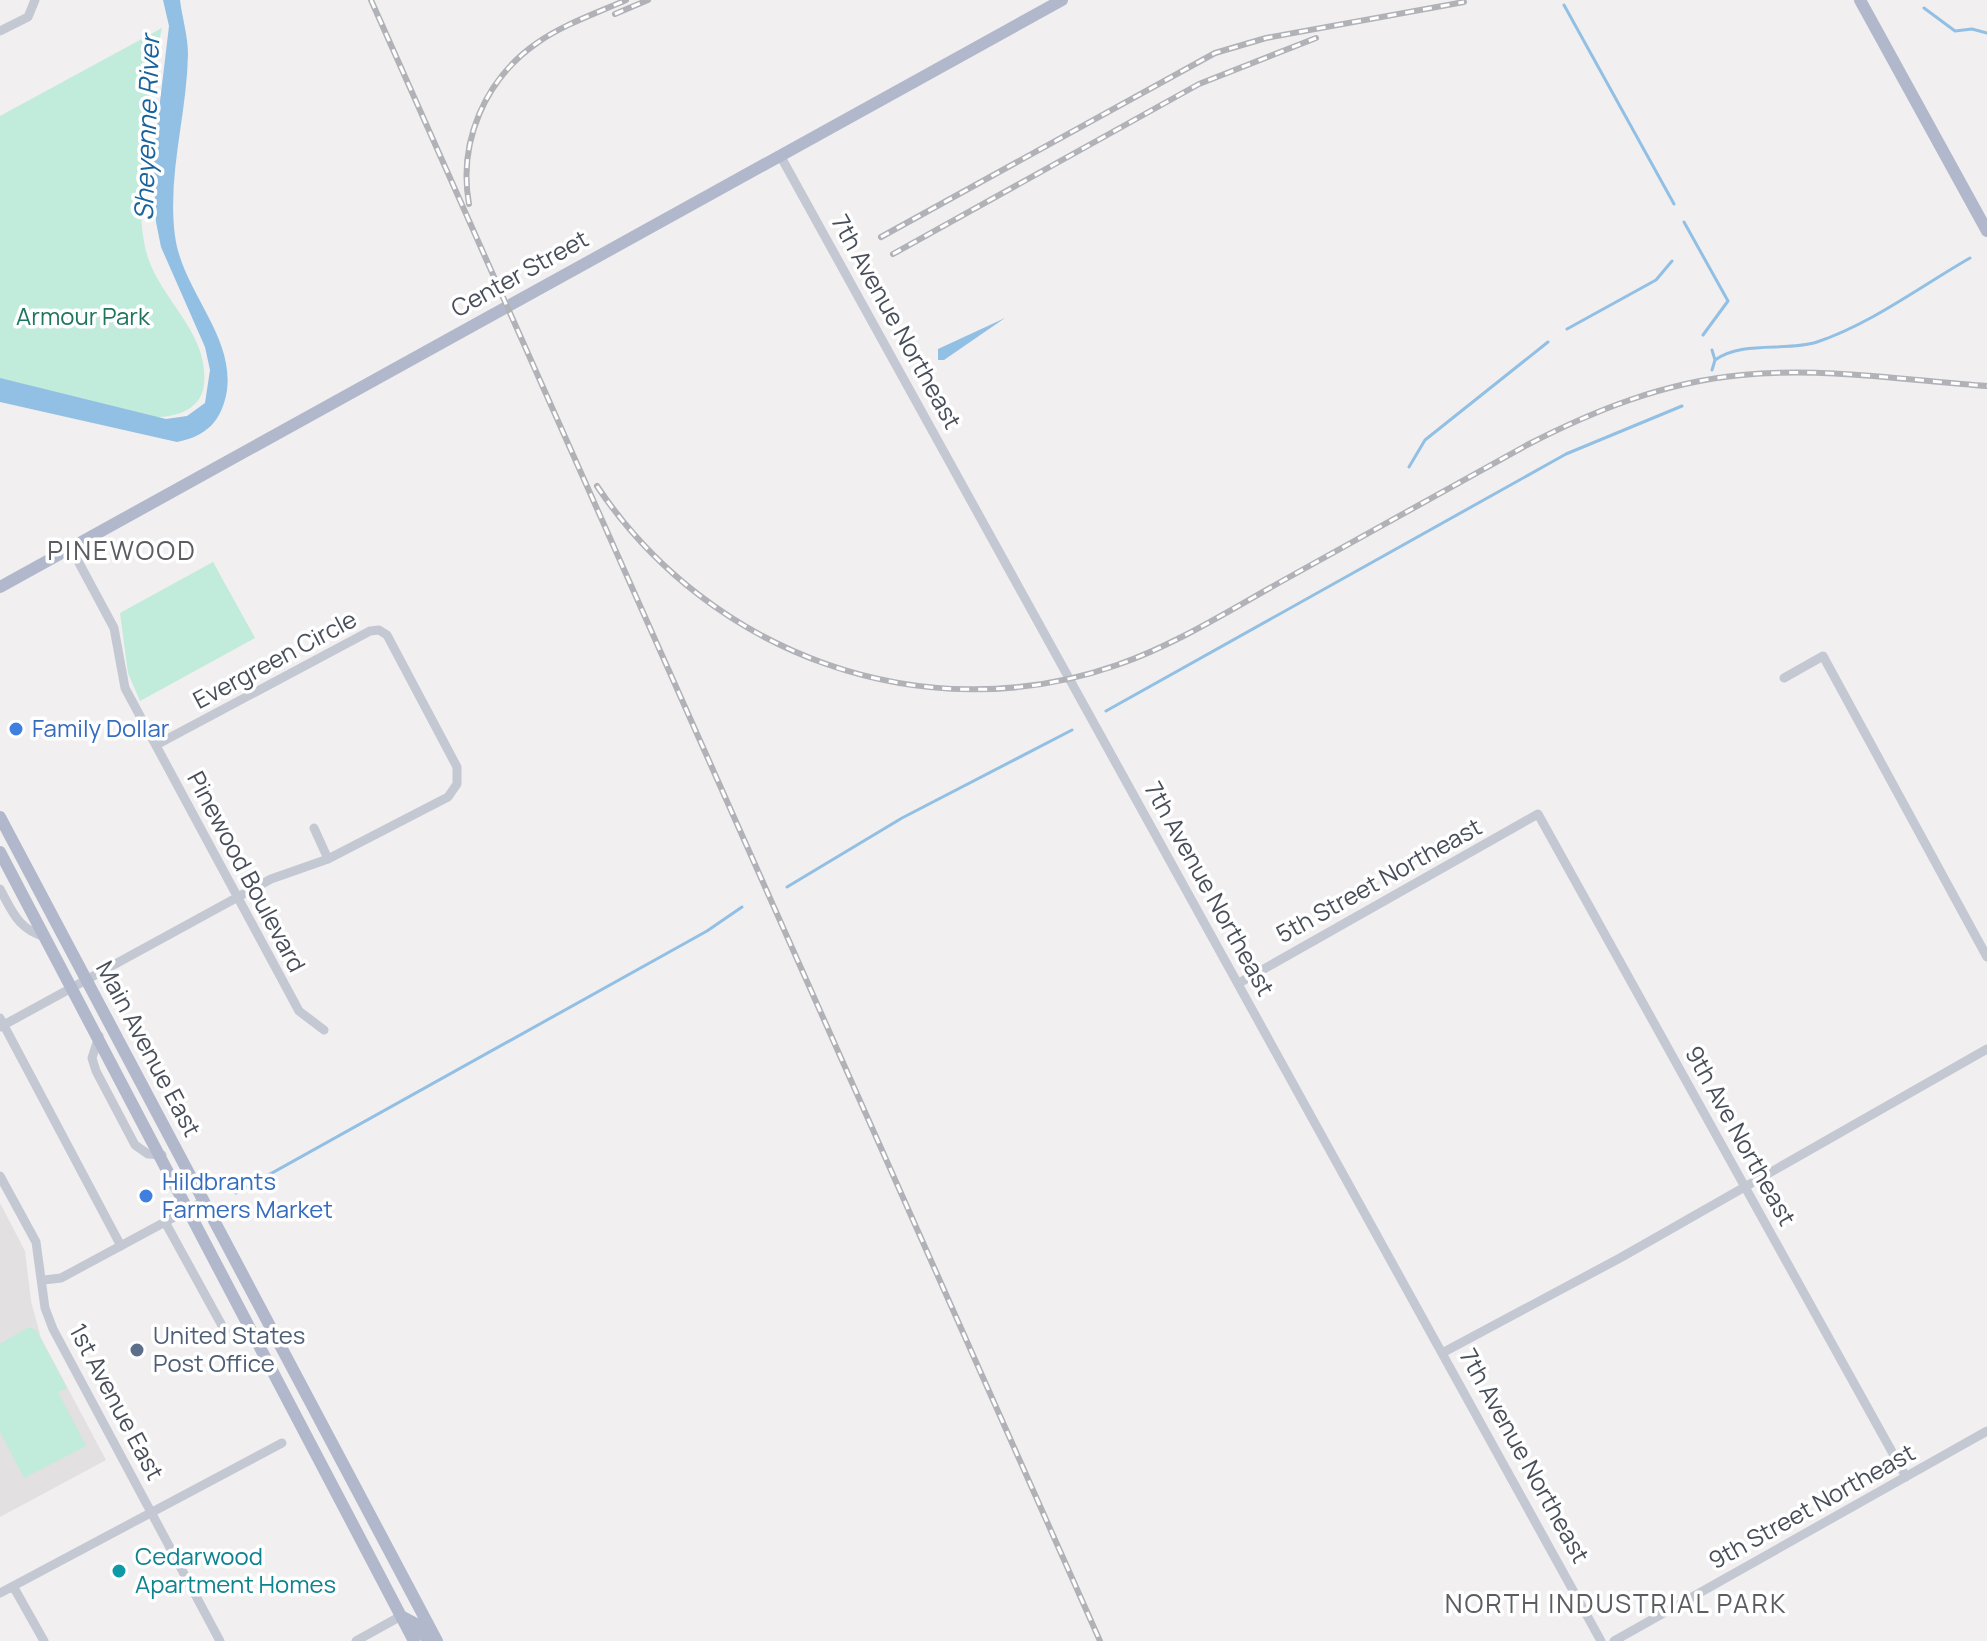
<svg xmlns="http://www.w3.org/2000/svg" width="1987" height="1641" font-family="Manrope,sans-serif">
<rect width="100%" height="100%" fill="#f1efef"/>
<path fill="#e2e0e0" d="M0,1203L25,1251L31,1301L41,1338L106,1460L0,1517Z"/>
<path fill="#c1ebda" d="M162,28C149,86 130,203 148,258C163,302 209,334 204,384C201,410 177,417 154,417L0,380V116Z
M213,562L255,638L140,701L128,673L120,613Z
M29,1327L36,1330L67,1388L58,1392L86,1446L24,1478L0,1432V1344Z"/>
<path fill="#92c0e4" d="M163,0H180C182,17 188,36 188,54C187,115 167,175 175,236C182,290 234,335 227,390C222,421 207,436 177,442L0,402V378L166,419L187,416L205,403L210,370L205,347L161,247L156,222L153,160L169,26Z
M1005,318L944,360H938V349Z"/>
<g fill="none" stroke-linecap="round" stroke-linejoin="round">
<path stroke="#92c0e4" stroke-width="3" d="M1564,5L1674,204
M1924,8L1955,31L1972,29L1987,33
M1684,222L1728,301L1703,335
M1567,329L1656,280L1672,261
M1712,350L1715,360
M1712,370L1715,360C1743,340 1786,352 1817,342C1871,324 1921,286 1970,258
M1409,467L1425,440L1548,342
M1106,711L1566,454L1682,406
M787,887L902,818L1072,730
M236,1193L707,931L742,907"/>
<path stroke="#c3c8d2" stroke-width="9" d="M0,31L28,17L35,0
M781,157L1601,1641
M71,548L114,628L125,688L299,1011L324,1030
M1784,678L1823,656L1987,957
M314,828L328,859
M0,889C13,913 19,930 46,937
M1239,983L1538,814L1906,1477
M0,1018L121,1246
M0,1027L271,879L328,859L448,797L457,784V767L387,635L379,630L370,631L156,745
M99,1036L92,1058L96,1071L135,1145L148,1154L162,1155
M0,1176L36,1242L45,1308L53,1329L220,1641
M165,1222L225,1331
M44,1280L61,1278L204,1201
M1444,1352L1620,1258L1987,1049
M13,1586L44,1641
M0,1593L282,1443
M356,1641L401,1616
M1614,1641L1987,1431"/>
<path stroke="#b1b8cb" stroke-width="12" d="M1860,0L1987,231
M0,587L1062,0
M0,817L437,1641
M0,852L414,1641
M401,1616L418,1625L428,1641"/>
<g stroke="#b1b2b8" stroke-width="6">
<path id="rail" d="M371,0L1100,1641
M615,14L648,0
M469,204C458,142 485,79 537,43C564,24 597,13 626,0
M881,237L1215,53L1266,38L1464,2
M893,254L1199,84L1316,38
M597,486C709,654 923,733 1117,665C1175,645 1230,610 1284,580C1365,535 1446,490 1527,445C1595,410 1665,382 1742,375C1823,367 1906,380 1987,386"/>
</g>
<use href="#rail" stroke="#fff" stroke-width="3" stroke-dasharray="9" stroke-linecap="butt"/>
</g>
<g fill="#3f7fe0" stroke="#fff" stroke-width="3">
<circle cx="16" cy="729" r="8"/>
<circle cx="146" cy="1196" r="8"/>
</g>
<circle fill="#5c6f8a" stroke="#fff" stroke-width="3" cx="137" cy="1350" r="8"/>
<circle fill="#0f9aa8" stroke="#fff" stroke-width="3" cx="119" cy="1571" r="8"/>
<g text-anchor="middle" stroke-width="7" stroke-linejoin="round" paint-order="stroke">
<g font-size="24" fill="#484e5a" stroke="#fff">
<text transform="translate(520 274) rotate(-29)" y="8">Center Street</text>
<text transform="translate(896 322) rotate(61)" y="8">7th Avenue Northeast</text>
<text transform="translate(275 660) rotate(-28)" y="8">Evergreen Circle</text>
<text transform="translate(246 872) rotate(62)" y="8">Pinewood Boulevard</text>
<text transform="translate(1379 881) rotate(-29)" y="8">5th Street Northeast</text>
<text transform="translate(1209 889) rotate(61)" y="8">7th Avenue Northeast</text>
<text transform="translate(148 1049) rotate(62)" y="8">Main Avenue East</text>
<text transform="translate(1740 1136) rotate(61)" y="8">9th Ave Northeast</text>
<text transform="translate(116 1402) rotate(62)" y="8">1st Avenue East</text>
<text transform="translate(1524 1456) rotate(61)" y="8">7th Avenue Northeast</text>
<text transform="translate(1812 1507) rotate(-29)" y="8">9th Street Northeast</text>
</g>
<g font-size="24" fill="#1f755d" stroke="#fff">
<text x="83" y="325">Armour Park</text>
</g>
<g font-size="24" fill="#366cbe" stroke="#fff" text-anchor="start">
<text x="32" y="737">Family Dollar</text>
<text x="162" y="1190">Hildbrants<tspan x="162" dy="28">Farmers Market</tspan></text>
</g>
<g font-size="24" fill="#4e5e75" stroke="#fff" text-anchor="start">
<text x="153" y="1344">United States<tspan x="153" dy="28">Post Office</tspan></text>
</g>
<g font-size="24" fill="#0d838f" stroke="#fff" text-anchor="start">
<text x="135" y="1565">Cedarwood<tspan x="135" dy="28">Apartment Homes</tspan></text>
</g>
<g font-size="26" font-style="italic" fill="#19639c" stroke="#fff">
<text transform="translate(147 128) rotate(-88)" y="9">Sheyenne River</text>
</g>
<g font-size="26" letter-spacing="2" fill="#5c5d63" stroke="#fff">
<text x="122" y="560">PINEWOOD</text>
<text x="1616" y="1613">NORTH INDUSTRIAL PARK</text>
</g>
</g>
</svg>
